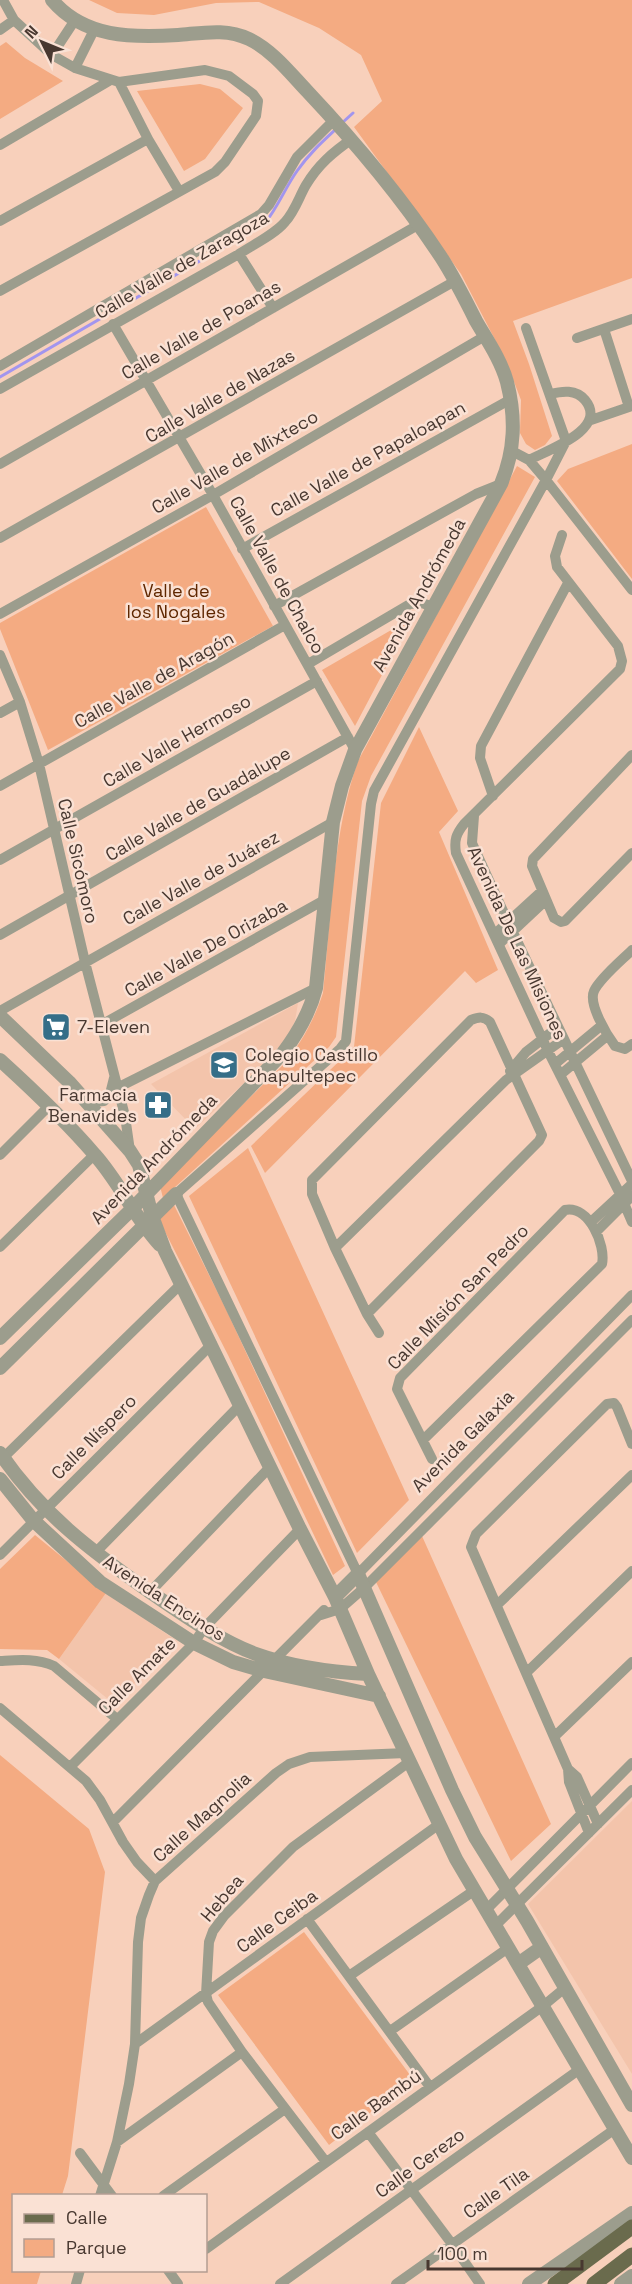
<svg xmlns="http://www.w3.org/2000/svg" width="632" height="2284" font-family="'Space Grotesk',sans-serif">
<rect width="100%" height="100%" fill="#f8d0bb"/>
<path fill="#f3c4ab" d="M298,1003L295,1021L283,1046L195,1129L151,1084Z
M106,1593L177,1641L114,1704L59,1659Z
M632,1801V2074L528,1904Z"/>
<path fill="#f4ab82" d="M89,0H632V278L513,321L529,364L552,436L545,445L535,450L526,444L520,433L521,400L506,361L461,274L354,127L382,101L361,55L319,28L259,2L216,3L154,15L117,13Z
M6,42L25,58L63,81L0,119V46Z
M200,84L220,89L243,108L205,159L184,171L137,91Z
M632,444V579L557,481L568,469Z
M517,466L535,477L371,776L362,801L336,1037L329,1047L163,1198L160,1186L284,1064C302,1042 314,1020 323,993C331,919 333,831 358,761Z
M206,507L273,626L48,750L0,629V623Z
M412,618L355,726L322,670Z
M419,727L458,811L439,832L498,970L476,983L465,971L265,1173L251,1146L354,1047L381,803Z
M248,1148L409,1500L357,1553L189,1196Z
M173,1203L225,1307L345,1566L333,1575L228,1355L158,1218Z
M35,1535L106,1593L59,1659L47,1650L0,1649V1569Z
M422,1536L551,1824L511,1861L376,1582Z
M0,1755L89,1829L105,1872L68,2176L62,2195L14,2196V2270L41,2271L37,2284H0Z
M304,1932L413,2079L329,2145L218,1995Z"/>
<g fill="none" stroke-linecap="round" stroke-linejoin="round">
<path stroke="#a295ee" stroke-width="3" d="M342,123L353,113
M0,377L265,223C278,207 285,188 297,171C308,155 321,143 335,130"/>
<path stroke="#9c9d8d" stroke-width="10" d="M0,30L14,20
M52,55L75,20
M75,68L94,30
M119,82L148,139L179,191
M0,145L109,81
M0,221L148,139
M239,254L273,308
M0,291L215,172L225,162L256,116L258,101L253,94L229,76L205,70L119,82L75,68L52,55L14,20L3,0
M113,324L213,495L355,750
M526,328L566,441L546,480L374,791L371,804L346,1041L340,1049L176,1194L358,1574L632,1295
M604,329L629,407
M577,338L632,319
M0,366L261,214L269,205L297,157L334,120
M0,389L239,254C254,244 274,235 285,222C295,211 299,197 306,185C318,165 333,152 352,139
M591,420L632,406
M512,451L529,460L546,480L632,590
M529,460C548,450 609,429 585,400C576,389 562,391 550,394
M0,464L418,225
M562,535L555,556L557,567L618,646L622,661L620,669L464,824C456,834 454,840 456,853L548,1051L620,1194L632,1222
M0,538L455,281
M242,549L511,399
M274,606L476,494L501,484
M0,614L213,495L485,336
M0,655L20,702L39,764L85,962L125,1116L130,1151
M308,664L410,604L422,603L433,607
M0,713L20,702
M632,755L533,859L532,866L554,918L561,922L565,921L632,853
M0,786L285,625
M493,796L480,758L481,746L568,583
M474,816L472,843L508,922L632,1181
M0,860L317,681
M495,934L542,891
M0,935L348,737
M499,944L546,900
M632,950C622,960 600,978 594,991C588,1004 607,1035 615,1046L625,1049L632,1044
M0,1011L333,822
M101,1025L326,899
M555,1064L602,1025
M510,1071L526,1052L558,1027
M560,1075L607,1036
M117,1088L316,988
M83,1098L94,1102L104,1101L110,1094L114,1078
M0,1155L49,1106
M591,1222L632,1184
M596,1232L632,1196
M0,1247L95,1154
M335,1248L506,1080L564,1039
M367,1314L539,1141L542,1135L490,1022C483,1016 479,1017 471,1020L312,1180V1194L335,1248L367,1314L379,1333
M423,1440L602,1264C606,1245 589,1205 565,1210L400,1378L397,1389L432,1459
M3,1458L182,1283
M95,1553L240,1405
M0,1555L212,1344
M150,1592L270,1467
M497,1605L632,1475
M321,1615L340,1609L364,1588L632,1320
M0,1661C18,1660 36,1658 54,1666L117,1719
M526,1673L632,1571
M0,1708L86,1781L100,1800L123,1842L137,1862L155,1881
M554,1737L632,1662
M71,1766L194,1643L204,1628L300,1529
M568,1769L577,1777L598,1824
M113,1822L324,1610
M589,1833L569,1782L568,1769L471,1547L476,1534L607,1404L614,1403L617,1407L632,1444
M486,1910L632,1763
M307,1919L430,2087
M495,1926L632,1790
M349,1976L475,1890
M390,2031L508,1948
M135,2044L438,1825
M368,2132L452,2244L480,2284
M117,2142L242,2052
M80,2153L112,2196
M326,2162L242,2052L208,2002L206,1994L209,1942L213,1931L224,1916L293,1847L409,1762
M100,2196L117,2142L129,2084L135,2044L138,1942L141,1918L149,1895L155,1881L276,1773L289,1764L310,1757L406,1753
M163,2196L285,2109
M206,2249L543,2006L566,1987
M168,2270L178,2284
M76,2284L80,2270
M280,2284L580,2069
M396,2284L615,2129"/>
<path stroke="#9c9d8d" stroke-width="14" d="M0,1016L69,1082L130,1151L139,1165L152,1216L165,1251L300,1529L335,1597L368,1674L456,1859L632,2158
M0,1060C33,1090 66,1121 95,1155C120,1183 134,1217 160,1245
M0,1338L132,1209L283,1053C298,1033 310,1012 316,988L333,822L342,786L355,750L501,484C515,450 516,418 507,382C501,360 487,340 476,321C465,299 454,277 441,257C402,198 355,142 307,91C290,73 272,50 249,39C226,28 203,33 178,35C132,38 84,38 52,0
M0,1368L176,1194
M0,1453C42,1514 90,1550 150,1592C184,1615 217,1639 256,1654C292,1667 331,1672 368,1674
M0,1479L33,1520L100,1582L194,1643L233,1662L264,1671L379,1696
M335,1597L358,1574L452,1790L475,1837L527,1921L632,2105
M518,1964L542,1947
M529,2284L632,2213
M621,2284L632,2276"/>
<path stroke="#6a6b4d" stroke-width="15" d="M555,2284L632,2227
M594,2284L632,2255"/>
</g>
<defs>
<g id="supermarket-square" transform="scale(1.5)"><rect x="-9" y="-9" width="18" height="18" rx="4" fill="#356e88" stroke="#fae1d4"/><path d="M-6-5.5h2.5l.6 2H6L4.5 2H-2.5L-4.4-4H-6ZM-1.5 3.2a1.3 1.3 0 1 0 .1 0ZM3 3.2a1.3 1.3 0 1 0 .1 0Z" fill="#fff"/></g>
<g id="school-square" transform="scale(1.5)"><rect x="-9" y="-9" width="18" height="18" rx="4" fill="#356e88" stroke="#fae1d4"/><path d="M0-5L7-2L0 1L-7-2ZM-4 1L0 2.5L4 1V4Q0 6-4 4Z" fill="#fff"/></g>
<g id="pharmacy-square" transform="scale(1.5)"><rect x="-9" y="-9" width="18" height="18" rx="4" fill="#356e88" stroke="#fae1d4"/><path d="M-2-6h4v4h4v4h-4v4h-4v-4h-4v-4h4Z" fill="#fff"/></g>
</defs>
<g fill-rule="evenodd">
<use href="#supermarket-square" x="56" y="1027"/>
<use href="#school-square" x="224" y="1065"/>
<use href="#pharmacy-square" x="158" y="1105"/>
</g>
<g text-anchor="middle" stroke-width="5" stroke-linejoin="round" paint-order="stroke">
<g font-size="18" fill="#483830" stroke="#fae1d4">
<text transform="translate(182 265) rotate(-30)" y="6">Calle Valle de Zaragoza</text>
<text transform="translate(201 330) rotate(-30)" y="6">Calle Valle de Poanas</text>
<text transform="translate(220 396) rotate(-30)" y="6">Calle Valle de Nazas</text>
<text transform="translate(368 459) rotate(-29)" y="6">Calle Valle de Papaloapan</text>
<text transform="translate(235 462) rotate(-30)" y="6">Calle Valle de Mixteco</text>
<text transform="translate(277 575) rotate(61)" y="6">Calle Valle de Chalco</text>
<text transform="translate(419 595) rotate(-61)" y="6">Avenida Andrómeda</text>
<text transform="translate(154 680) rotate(-29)" y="6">Calle Valle de Aragón</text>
<text transform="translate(177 741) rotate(-30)" y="6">Calle Valle Hermoso</text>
<text transform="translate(198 804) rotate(-30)" y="6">Calle Valle de Guadalupe</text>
<text transform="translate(78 861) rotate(77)" y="6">Calle Sicómoro</text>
<text transform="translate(201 878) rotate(-29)" y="6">Calle Valle de Juárez</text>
<text transform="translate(517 943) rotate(65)" y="6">Avenida De Las Misiones</text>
<text transform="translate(206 948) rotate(-29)" y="6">Calle Valle De Orizaba</text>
<text transform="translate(154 1159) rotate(-46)" y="6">Avenida Andrómeda</text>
<text transform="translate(458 1297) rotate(-46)" y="6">Calle Misión San Pedro</text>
<text transform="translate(94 1437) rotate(-45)" y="6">Calle Níspero</text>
<text transform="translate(463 1441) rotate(-45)" y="6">Avenida Galaxia</text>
<text transform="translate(164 1598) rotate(33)" y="6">Avenida Encinos</text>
<text transform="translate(137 1676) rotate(-45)" y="6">Calle Amate</text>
<text transform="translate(202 1817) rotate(-42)" y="6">Calle Magnolia</text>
<text transform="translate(222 1898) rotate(-50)" y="6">Hebea</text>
<text transform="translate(277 1921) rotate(-36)" y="6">Calle Ceiba</text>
<text transform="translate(376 2105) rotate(-36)" y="6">Calle Bambú</text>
<text transform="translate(420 2163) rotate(-36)" y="6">Calle Cerezo</text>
<text transform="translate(496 2193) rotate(-35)" y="6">Calle Tila</text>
</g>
<g font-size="18" fill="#5f2700" stroke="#fae1d4">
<text x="176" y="597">Valle de<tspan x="176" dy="21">los Nogales</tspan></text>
</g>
<g font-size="18" fill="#483830" stroke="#fae1d4" text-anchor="start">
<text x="77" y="1033">7-Eleven</text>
<text x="245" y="1061">Colegio Castillo<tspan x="245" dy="21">Chapultepec</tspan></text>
<text x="137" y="1101" text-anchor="end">Farmacia<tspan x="137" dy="21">Benavides</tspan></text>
</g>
</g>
<rect x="12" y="2194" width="195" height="78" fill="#fae1d4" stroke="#b39d92" stroke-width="1.5"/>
<rect x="24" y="2214" width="30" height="9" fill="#6a6b4d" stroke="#b39d92" stroke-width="1.5"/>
<text x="66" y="2224" font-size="18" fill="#483830">Calle</text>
<rect x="24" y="2239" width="30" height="18" fill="#f4ab82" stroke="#b39d92" stroke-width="1.5"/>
<text x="66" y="2254" font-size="18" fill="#483830">Parque</text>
<g transform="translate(42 42) rotate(313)" stroke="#fae1d4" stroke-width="4.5" paint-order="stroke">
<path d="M0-4.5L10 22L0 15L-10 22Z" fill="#483830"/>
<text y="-9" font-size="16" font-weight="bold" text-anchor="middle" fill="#483830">N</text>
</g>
<path d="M428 2260v9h154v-9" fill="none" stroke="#483830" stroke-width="3"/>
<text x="437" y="2260" font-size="18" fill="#483830" stroke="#fae1d4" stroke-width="4.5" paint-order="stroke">100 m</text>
</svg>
